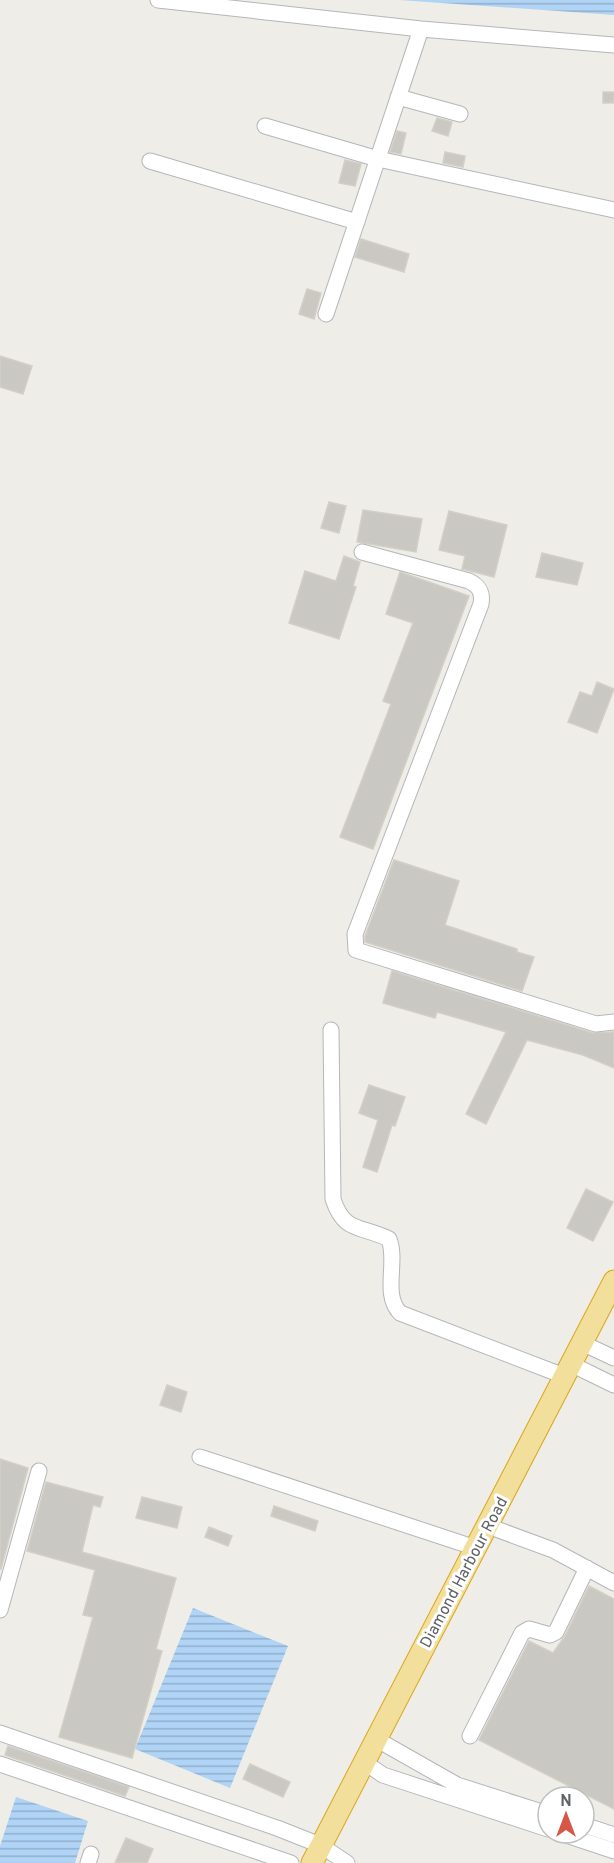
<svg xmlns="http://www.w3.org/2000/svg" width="614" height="1863" font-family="Overpass,sans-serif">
<defs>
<pattern id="water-rules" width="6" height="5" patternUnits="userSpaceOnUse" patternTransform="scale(1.5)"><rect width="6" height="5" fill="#b0d4f6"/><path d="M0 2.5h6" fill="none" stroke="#92afcb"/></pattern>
</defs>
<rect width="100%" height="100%" fill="#efede7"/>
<path fill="url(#water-rules)" d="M399,0H614V15Z
M193,1608L288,1646L230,1788L135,1749Z
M16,1797L88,1821L75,1863H0V1846Z"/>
<path fill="#cac8c3" stroke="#d3cfc6" stroke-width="1.5" d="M603,92H614V103H603Z
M437,118L452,122L448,136L432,131Z
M397,131L406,133L401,154L390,152Z
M445,152L465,156L463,167L443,163Z
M345,160L361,164L355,186L339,183Z
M361,239L409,254L404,272L355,257Z
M307,289L321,293L314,319L299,314Z
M0,356L32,366L23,394L0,387Z
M329,502L346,506L339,533L321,528Z
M363,510L422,519L416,552L357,542Z
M449,511L507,525L494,577L462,569L465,556L439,550Z
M542,553L583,563L577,585L536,577Z
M344,556L360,562L353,586L356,587L339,639L289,623L305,571L336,581Z
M400,572L469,596L373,849L340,837L391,704L383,701L413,623L386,614Z
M597,682L614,689L597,733L568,722L580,692L592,696Z
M394,860L459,881L445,925L517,949V952L534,957L522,991L365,942V936Z
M392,971L593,1033L614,1032V1068L583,1055L527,1040L486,1124L466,1114L506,1032L437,1012L435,1018L383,1003Z
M369,1085L405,1097L395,1126L392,1125L377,1172L363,1167L378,1120L359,1113Z
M586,1189L613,1202L593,1241L567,1228Z
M167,1385L187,1392L181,1412L160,1405Z
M0,1459L28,1468L1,1569H0Z
M46,1482L103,1497L100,1507L93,1505L82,1552L176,1578L156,1649L162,1651L132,1758L59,1737L93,1617L83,1615L95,1570L27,1551Z
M142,1497L182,1507L177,1528L136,1518Z
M274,1506L318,1521L315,1531L271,1516Z
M209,1527L232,1536L228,1546L205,1537Z
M589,1586L614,1599V1809L479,1740L529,1641L553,1653L565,1636Z
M8,1746L129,1787L125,1796L5,1755Z
M250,1764L290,1782L283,1797L243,1779Z
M126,1838L153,1849L147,1863H115Z"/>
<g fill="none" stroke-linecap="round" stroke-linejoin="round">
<g stroke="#b4b6ba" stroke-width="17">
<path id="minor" d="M158,0L421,29L614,45
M398,97L460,114
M265,126L378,159L614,210
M150,161L357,222
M326,314L421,29
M362,552L469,581C479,586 483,592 481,604L355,934L356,950L596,1024L614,1022
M331,1030L333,1199C344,1233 360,1225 389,1239C398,1262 382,1294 400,1313L564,1376
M582,1343L614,1358
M571,1364L614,1385
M200,1457L476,1548
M488,1526L553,1550L614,1583
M0,1610L39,1471
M0,1733L277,1828L320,1845L347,1863
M470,1736L522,1633L529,1629L550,1635L556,1632L587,1568
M376,1739L457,1785L548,1814
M364,1762L383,1775L548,1829
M0,1764L291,1863
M584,1825L614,1835
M560,1833L614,1851
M88,1863L91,1854"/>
</g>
<g stroke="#dca71a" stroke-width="23">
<path id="highway" d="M312,1863L614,1281"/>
</g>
<use href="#minor" stroke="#fff" stroke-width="15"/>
<use href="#highway" stroke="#f1df9b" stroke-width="21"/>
</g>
<g text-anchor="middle" stroke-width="6" stroke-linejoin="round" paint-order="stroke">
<g font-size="16" fill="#5e6165" stroke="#fff">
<text transform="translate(463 1572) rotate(-62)" y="6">Diamond Harbour Road</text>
</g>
</g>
<g transform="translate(566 1815)"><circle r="28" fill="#ffffff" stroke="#bfc0c1" stroke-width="1.5"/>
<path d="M0-4.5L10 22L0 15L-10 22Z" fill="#d65745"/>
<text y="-9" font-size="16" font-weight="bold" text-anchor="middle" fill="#5e6165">N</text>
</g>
</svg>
